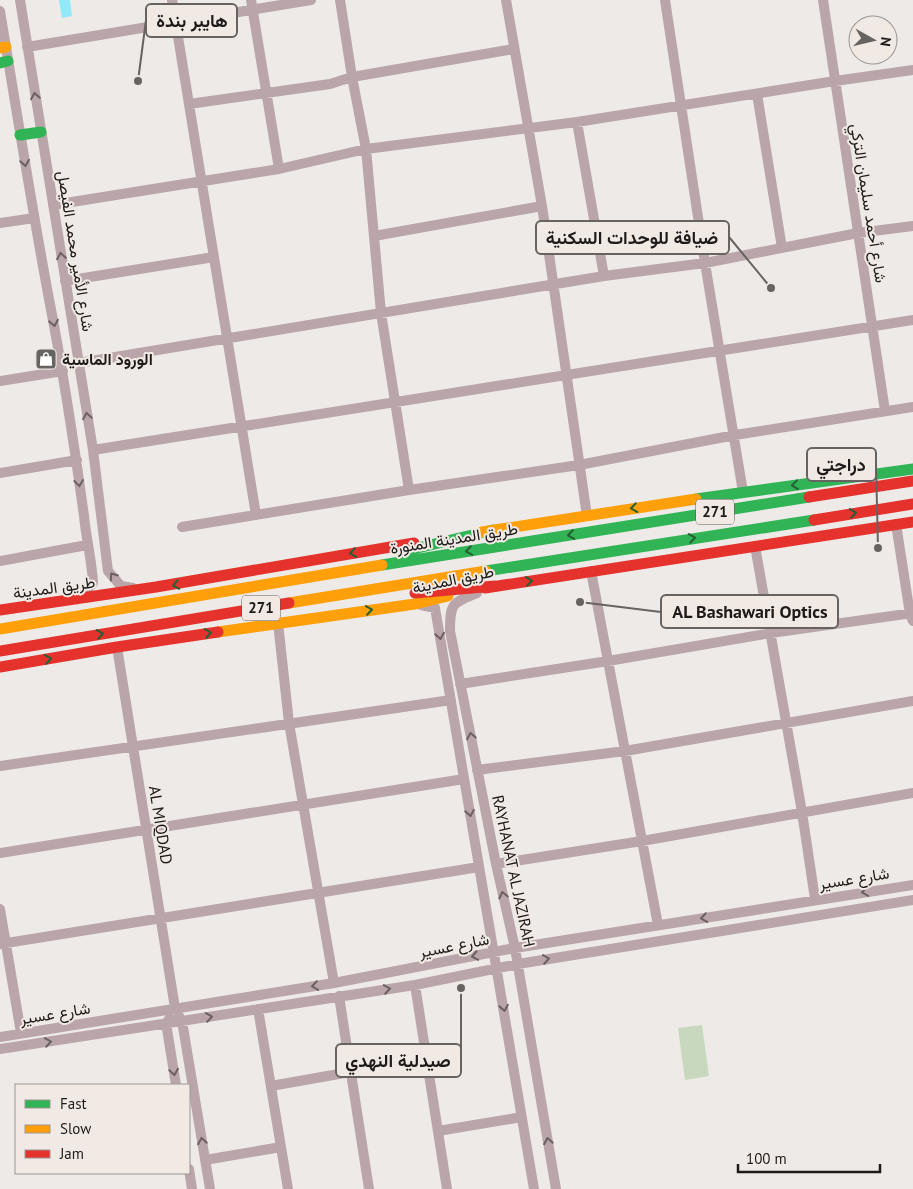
<svg xmlns="http://www.w3.org/2000/svg" width="913" height="1189" font-family="'PT Sans',Vazirmatn,sans-serif">
<rect width="100%" height="100%" fill="#edeae7"/>
<path fill="#c7d8be" d="M702,1025L709,1076L685,1080L678,1028Z"/>
<path fill="#91e8f7" d="M59,0H70L72,16L62,18Z"/>
<g fill="none" stroke-linecap="round" stroke-linejoin="round">
<path stroke="#baa6aa" stroke-width="10" d="M20,0L93,450L108,571L121,586L133,588
M172,0L256,515
M251,0L279,169
M340,0L352,77L366,149L381,313L409,490
M506,0L542,206L587,516
M665,0L705,263L743,492
M823,0L885,411
M0,11C16,107 31,203 49,299C63,371 74,443 84,516C86,538 92,561 93,583L85,593L77,597
M27,47L311,0
M757,94L782,248
M189,104L330,84L352,77L514,49
M577,122L604,276
M53,205L279,169L366,149L577,122L835,81L913,70
M0,223L34,218
M374,236L542,206
M65,281L214,257
M79,363L604,276L705,263L858,233L913,226
M0,381L63,371
M93,450L913,320
M0,473L77,460
M896,524L910,614L913,621
M182,527L409,490L579,465L735,435L913,407
M755,546L802,812L815,899
M0,561L87,545
M591,571L658,925
M477,593C452,603 450,603 450,631L496,864L515,948L556,1189
M421,605L435,608L534,1189
M278,623L289,723L334,983
M117,647L175,1008
M460,684L608,661L771,633L913,613
M0,766L451,700
M477,770L625,751L913,701
M0,853L464,779
M496,864L642,841L913,793
M0,909L21,1033
M0,944L479,867
M415,985L447,1189
M339,996L369,1189
M258,1009L288,1189
M179,1016L182,1021L210,1189
M170,1018L166,1023L176,1085
M0,1037L334,983L515,948L913,885
M0,1049L415,985L518,964L913,900
M271,1086L350,1072
M438,1131L522,1117
M205,1160L281,1147
M189,1169L192,1189"/>
<path stroke="#30b455" stroke-width="11" d="M0,63L8,61
M20,135L41,132
M696,499L913,469
M401,552L493,530
M382,565L809,497
M486,571L814,520"/>
<path stroke="#ff9f0a" stroke-width="11" d="M0,48L6,47
M482,532L696,499
M289,603L486,571
M0,629L382,565
M218,632L415,604L448,596"/>
<path stroke="#e5322d" stroke-width="11" d="M809,497L913,481
M814,520L913,504
M485,588L913,522
M415,593L495,586
M0,610L156,587L414,543
M0,651L289,603
M0,667L117,647L218,632"/>
</g>
<defs><path id="oneway-chevron" d="M-2-3.5L2.5 0L-2 3.5" fill="none" stroke-width="1.6" stroke-linecap="round" stroke-linejoin="round" transform="scale(1.25)"/></defs>
<g stroke="#6c6062">
<use href="#oneway-chevron" transform="translate(35 96) rotate(-99)"/>
<use href="#oneway-chevron" transform="translate(25 163) rotate(81)"/>
<use href="#oneway-chevron" transform="translate(61 256) rotate(-99)"/>
<use href="#oneway-chevron" transform="translate(54 323) rotate(79)"/>
<use href="#oneway-chevron" transform="translate(87 416) rotate(-99)"/>
<use href="#oneway-chevron" transform="translate(79 483) rotate(83)"/>
<use href="#oneway-chevron" transform="translate(113 576) rotate(-125)"/>
<use href="#oneway-chevron" transform="translate(440 636) rotate(80)"/>
<use href="#oneway-chevron" transform="translate(471 736) rotate(-101)"/>
<use href="#oneway-chevron" transform="translate(470 813) rotate(80)"/>
<use href="#oneway-chevron" transform="translate(865 892) rotate(171)"/>
<use href="#oneway-chevron" transform="translate(503 895) rotate(-103)"/>
<use href="#oneway-chevron" transform="translate(704 918) rotate(171)"/>
<use href="#oneway-chevron" transform="translate(475 956) rotate(169)"/>
<use href="#oneway-chevron" transform="translate(546 959) rotate(-9)"/>
<use href="#oneway-chevron" transform="translate(315 986) rotate(171)"/>
<use href="#oneway-chevron" transform="translate(387 989) rotate(-9)"/>
<use href="#oneway-chevron" transform="translate(504 1008) rotate(80)"/>
<use href="#oneway-chevron" transform="translate(209 1017) rotate(-9)"/>
<use href="#oneway-chevron" transform="translate(48 1042) rotate(-9)"/>
<use href="#oneway-chevron" transform="translate(174 1072) rotate(81)"/>
<use href="#oneway-chevron" transform="translate(202 1141) rotate(-99)"/>
<use href="#oneway-chevron" transform="translate(548 1141) rotate(-100)"/>
</g>
<g stroke="#265f34">
<use href="#oneway-chevron" transform="translate(795 485) rotate(173)"/>
<use href="#oneway-chevron" transform="translate(634 508) rotate(171)"/>
<use href="#oneway-chevron" transform="translate(853 513) rotate(-9)"/>
<use href="#oneway-chevron" transform="translate(571 535) rotate(171)"/>
<use href="#oneway-chevron" transform="translate(692 538) rotate(-9)"/>
<use href="#oneway-chevron" transform="translate(469 551) rotate(171)"/>
<use href="#oneway-chevron" transform="translate(353 553) rotate(171)"/>
<use href="#oneway-chevron" transform="translate(529 581) rotate(-9)"/>
<use href="#oneway-chevron" transform="translate(176 585) rotate(169)"/>
<use href="#oneway-chevron" transform="translate(369 610) rotate(-8)"/>
<use href="#oneway-chevron" transform="translate(208 633) rotate(-9)"/>
<use href="#oneway-chevron" transform="translate(100 634) rotate(-9)"/>
<use href="#oneway-chevron" transform="translate(48 659) rotate(-10)"/>
</g>
<defs>
<g id="shop-square" transform="scale(1.125)"><rect x="-9" y="-9" width="18" height="18" rx="4" fill="#666361" stroke="#f0e9e4"/><path d="M-5-2.5h2.3a2.7 3.5 0 0 1 5.4 0H5L5.5 6h-11ZM-1.5-2.5h3a1.5 2.3 0 0 0-3 0Z" fill="#fff"/></g>
</defs>
<g fill-rule="evenodd">
<use href="#shop-square" x="46" y="359"/>
</g>
<g text-anchor="middle" stroke-width="4" stroke-linejoin="round" paint-order="stroke">
<g fill="#f0e9e4" stroke="#5c5856" stroke-width="1">
<rect x="696" y="499.5" width="38" height="25" rx="4"/>
<rect x="242" y="595.5" width="38" height="25" rx="4"/>
</g>
<g font-size="15" font-weight="bold" fill="#1d1a19">
<text x="715" y="517">271</text>
<text x="261" y="613">271</text>
</g>
<g font-size="16" fill="#1d1a19" stroke="#f0e9e4">
<text transform="translate(869 203) rotate(81)" y="6">شارع أحمد سليمان التركي</text>
<text transform="translate(76 251) rotate(81)" y="6">شارع الأمير محمد الفيصل</text>
<text transform="translate(454 538) rotate(-9)" y="6">طريق المدينة المنورة</text>
<text transform="translate(453 579) rotate(-12)" y="6">طريق المدينة</text>
<text transform="translate(54 587) rotate(-8)" y="6">طريق المدينة</text>
<text transform="translate(161 825) rotate(81)" y="6">AL MIQDAD</text>
<text transform="translate(514 871) rotate(78)" y="6">RAYHANAT AL JAZIRAH</text>
<text transform="translate(854 878) rotate(-9)" y="6">شارع عسير</text>
<text transform="translate(454 945) rotate(-11)" y="6">شارع عسير</text>
<text transform="translate(55 1013) rotate(-9)" y="6">شارع عسير</text>
</g>
<g font-size="16" font-weight="bold" fill="#1d1a19" stroke="#f0e9e4" text-anchor="start">
<text x="62" y="365">الورود الماسية</text>
</g>
</g>
<path fill="none" stroke="#666361" stroke-width="2" d="M138 81L146 20M771 288L729 237M878 548L876 464M580 602L661 612M461 988L461 1060"/>
<g fill="#666361" stroke="#f0e9e4" stroke-width="2">
<circle cx="138" cy="81" r="5"/>
<circle cx="771" cy="288" r="5"/>
<circle cx="878" cy="548" r="5"/>
<circle cx="580" cy="602" r="5"/>
<circle cx="461" cy="988" r="5"/>
</g>
<g fill="#f0e9e4" stroke="#666361" stroke-width="2">
<rect x="146" y="4" width="91" height="33" rx="5"/>
<rect x="536" y="221" width="193" height="33" rx="5"/>
<rect x="807" y="448" width="69" height="33" rx="5"/>
<rect x="661" y="595" width="177" height="33" rx="5"/>
<rect x="336" y="1044" width="125" height="33" rx="5"/>
</g>
<g font-size="18" text-anchor="middle" font-weight="bold" fill="#1d1a19">
<text x="192" y="27">هايبر بندة</text>
<text x="632" y="244">ضيافة للوحدات السكنية</text>
<text x="841" y="471">دراجتي</text>
<text x="750" y="618">AL Bashawari Optics</text>
<text x="398" y="1067">صيدلية النهدي</text>
</g>
<rect x="15" y="1084" width="175" height="90" fill="#f0e9e4" stroke="#9c9693"/>
<rect x="25" y="1100" width="25" height="8" fill="#30b455" stroke="#9c9693"/>
<text x="60" y="1109" font-size="15" fill="#1d1a19">Fast</text>
<rect x="25" y="1125" width="25" height="8" fill="#ff9f0a" stroke="#9c9693"/>
<text x="60" y="1134" font-size="15" fill="#1d1a19">Slow</text>
<rect x="25" y="1150" width="25" height="8" fill="#e5322d" stroke="#9c9693"/>
<text x="60" y="1159" font-size="15" fill="#1d1a19">Jam</text>
<g transform="translate(873 40) rotate(98)"><circle r="24" fill="#f0e9e4" stroke="#9c9693"/>
<path d="M0-4L9 19L0 12L-9 19Z" fill="#666361"/>
<text y="-8" font-size="14" font-weight="bold" text-anchor="middle" fill="#1d1a19">N</text>
</g>
<path d="M738 1164v8h142v-8" fill="none" stroke="#1d1a19" stroke-width="2.5"/>
<text x="746" y="1164" font-size="15" fill="#1d1a19" stroke="#f0e9e4" stroke-width="4" paint-order="stroke">100 m</text>
</svg>
